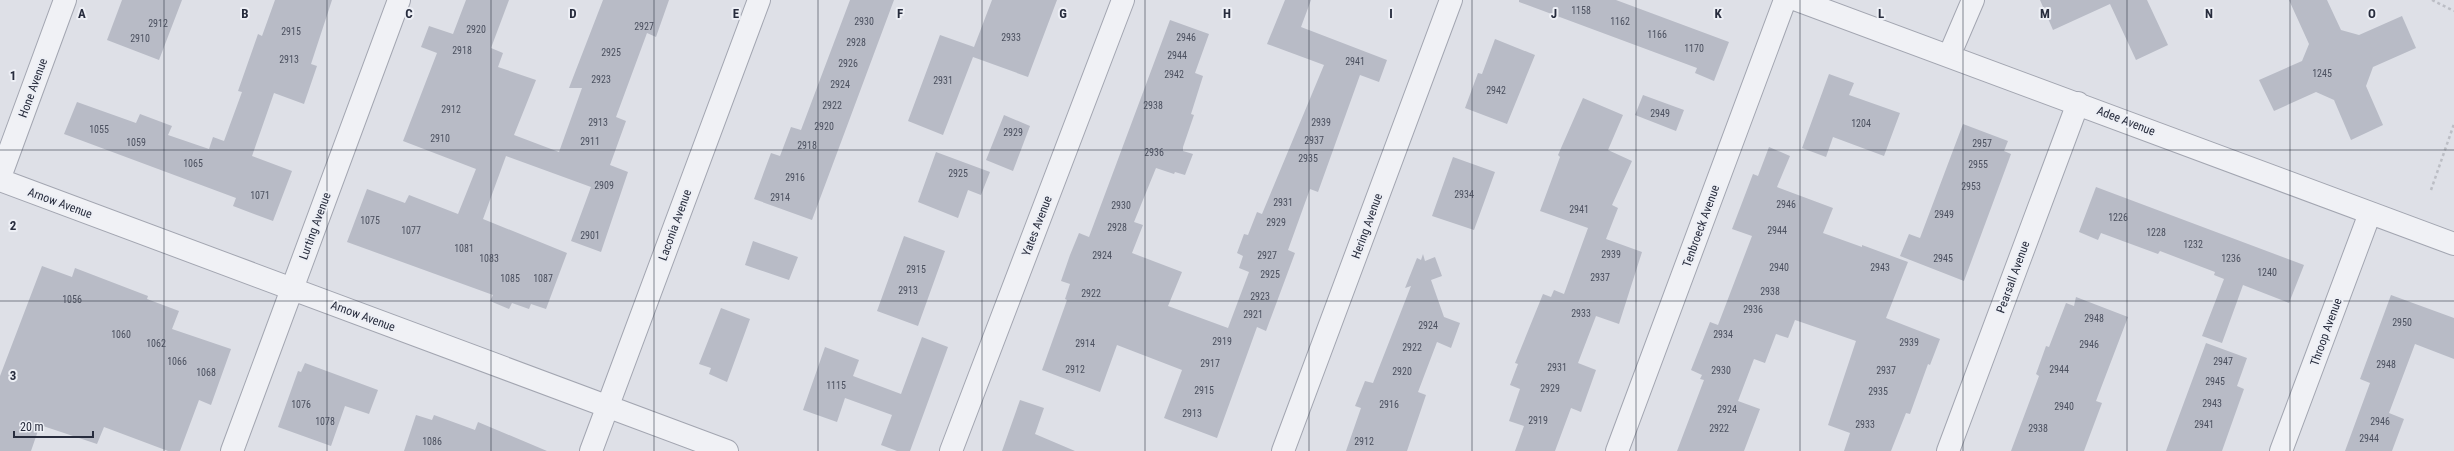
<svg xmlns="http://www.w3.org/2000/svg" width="2454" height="451" font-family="'Roboto Condensed',sans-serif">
<rect width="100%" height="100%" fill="#dee0e7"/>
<path fill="#b8bbc6" d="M122,0H182L159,60L107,40Z
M275,0H332L311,64L317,66L304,104L274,93L252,156L292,171L273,221L233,206L236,198L64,134L77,102L136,123L140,114L172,126L168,135L209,149L213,137L224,141L242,92L238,91L258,34L262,36Z
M466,0H509L491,48L503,53L498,67L536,80L514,135L559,152L582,88H569L603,0H669L656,37L647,33L616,117L626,121L610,165L628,172L601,252L571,241L591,187L506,156L483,219L567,253L546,309L531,304L529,309L512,303L509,309L490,301L493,295L347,242L367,189L405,203L409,195L458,214L476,169L403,141L437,53L421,47L429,26L453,34Z
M850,0H894L812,220L754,199L771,153L780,156L791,127L801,130Z
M992,0H1057L1028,77L973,57L943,135L908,121L940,35L974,47Z
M1285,0H1311L1301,27L1387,60L1379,82L1360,75L1318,192L1310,189L1288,250L1295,253L1266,331L1257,327L1217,438L1164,418L1182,370L1117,345L1100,392L1042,370L1067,300L1065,299L1070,284L1061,281L1070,255L1079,233L1089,237L1170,20L1209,34L1195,73L1203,76L1191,114L1194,115L1183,147V151L1193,154L1185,175L1175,172L1174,174L1156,168L1134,222L1143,225L1132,253L1182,272L1168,306L1228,328L1249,272L1239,268L1243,256L1237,253L1244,234L1248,235L1257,212L1262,214L1324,65L1267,44Z
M1519,0H1616L1729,42L1714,81L1695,73L1697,68L1519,2Z
M2040,0H2147L2168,45L2136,60L2110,4L2053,30Z
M2289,0H2327L2341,30L2359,35L2402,16L2416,48L2373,67L2366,86L2383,125L2351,140L2334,100L2316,92L2274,111L2259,80L2302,61L2309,44Z
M1495,39L1535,55L1507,124L1465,108L1478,73L1482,74Z
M1829,74L1854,83L1849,95L1900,113L1884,156L1833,137L1826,157L1802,148Z
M1643,95L1684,110L1676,131L1635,115Z
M1583,98L1623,115L1608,150L1632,161L1612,205L1618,208L1606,239L1642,252L1619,324L1596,316L1578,363L1596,370L1581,412L1571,408L1555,451H1515L1524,426L1509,421L1520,389L1510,385L1518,364L1515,363L1543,294L1551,297L1554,290L1564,294L1588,228L1540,211L1560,157L1558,155Z
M1004,115L1030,126L1013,171L986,160Z
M1963,124L2008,141L2004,151L2011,154L1964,281L1900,256L1909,234L1920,238Z
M1769,147L1790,156L1777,187L1833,208L1823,233L1862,247V245L1908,262L1886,318L1940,339L1930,365L1928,364L1910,414L1906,413L1891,451H1844L1850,433L1828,425L1856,341L1795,320L1788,338L1776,334L1765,363L1754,359L1738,401L1760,409L1744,451H1677L1704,380L1700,379L1702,375L1691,370L1710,322L1718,325L1752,236L1732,229L1753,174L1758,176Z
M936,152L990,172L981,195L968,190L958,218L918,202Z
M1453,157L1495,172L1474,230L1432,216Z
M2096,187L2304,265L2289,303L2243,285L2222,343L2202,336L2224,279L2214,275L2215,272L2160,251L2158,254L2101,233L2098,240L2079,232Z
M904,236L945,251L918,326L877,311Z
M753,241L798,257L789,280L745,265Z
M1423,254L1425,261L1435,257L1442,276L1431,280L1444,317L1460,323L1451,348L1437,342L1418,392L1426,395L1407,451H1346L1361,408L1355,406L1365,381L1373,383L1411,286L1405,288L1417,258L1421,260Z
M42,266L72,277L75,268L148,296L147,299L179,311L172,329L231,349L211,405L199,400L180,451H168L104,427L97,444L40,425L31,451H0V376Z
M2391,295L2454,318V359L2415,344L2389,413L2404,419L2392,451H2345L2370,383L2360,379Z
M2076,297L2128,317L2096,401L2102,403L2084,451H2011L2039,376L2036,374L2046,346L2049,347L2066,303L2074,306Z
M721,308L750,319L727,382L709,374L711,368L699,364Z
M922,337L948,347L910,451H897L881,445L892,415L845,398L837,422L803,410L825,347L859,360L853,376L901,394Z
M2206,343L2247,358L2237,386L2244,389L2222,451H2166Z
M305,363L378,390L369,414L345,406L331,446L278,427L298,371L301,372Z
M1020,400L1044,408L1035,434L1075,451H1002Z
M416,415L432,420L434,415L475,430L478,422L547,451H404Z"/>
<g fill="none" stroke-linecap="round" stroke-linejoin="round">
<g stroke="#a3a6b1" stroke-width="24">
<path id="minor" d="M1797,0L2454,244
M1949,56L1973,0
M0,177L65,0
M0,180L727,451
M232,451L399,0
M591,451L759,0
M951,451L1123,0
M1283,451L1451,0
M1617,451L1785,0
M1948,451L2078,103
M2281,451L2370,213"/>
</g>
<path stroke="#bcbec5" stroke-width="2.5" stroke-dasharray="3 3" stroke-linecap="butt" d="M2432,0L2454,11
M2431,190L2454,124"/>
<use href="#minor" stroke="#f0f1f5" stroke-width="22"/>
</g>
<path fill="none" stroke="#272c3d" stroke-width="1" stroke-opacity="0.55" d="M164,0V451M327,0V451M491,0V451M654,0V451M818,0V451M982,0V451M1145,0V451M1309,0V451M1472,0V451M1636,0V451M1800,0V451M1963,0V451M2127,0V451M2290,0V451M0,150H2454M0,301H2454"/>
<g text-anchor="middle" stroke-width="4" stroke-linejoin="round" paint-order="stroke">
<g font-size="10" fill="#4b505f">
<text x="1581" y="14">1158</text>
<text x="864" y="25">2930</text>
<text x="1620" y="25">1162</text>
<text x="158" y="27">2912</text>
<text x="644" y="30">2927</text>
<text x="476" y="33">2920</text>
<text x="291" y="35">2915</text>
<text x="1657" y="38">1166</text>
<text x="1011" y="41">2933</text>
<text x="1186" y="41">2946</text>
<text x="140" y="42">2910</text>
<text x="856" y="46">2928</text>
<text x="1694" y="52">1170</text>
<text x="462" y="54">2918</text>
<text x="611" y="56">2925</text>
<text x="1177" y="59">2944</text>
<text x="289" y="63">2913</text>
<text x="1355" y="65">2941</text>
<text x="848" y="67">2926</text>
<text x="2322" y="77">1245</text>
<text x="1174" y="78">2942</text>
<text x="601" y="83">2923</text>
<text x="943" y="84">2931</text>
<text x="840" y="88">2924</text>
<text x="1496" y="94">2942</text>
<text x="832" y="109">2922</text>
<text x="1153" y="109">2938</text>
<text x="451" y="113">2912</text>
<text x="1660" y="117">2949</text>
<text x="598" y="126">2913</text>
<text x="1321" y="126">2939</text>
<text x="1861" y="127">1204</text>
<text x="824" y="130">2920</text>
<text x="99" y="133">1055</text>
<text x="1013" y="136">2929</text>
<text x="440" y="142">2910</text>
<text x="1314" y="144">2937</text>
<text x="590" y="145">2911</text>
<text x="136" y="146">1059</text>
<text x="1982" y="147">2957</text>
<text x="807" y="149">2918</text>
<text x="1154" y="156">2936</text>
<text x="1308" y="162">2935</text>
<text x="193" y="167">1065</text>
<text x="1978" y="168">2955</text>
<text x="958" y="177">2925</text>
<text x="795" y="181">2916</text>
<text x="604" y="189">2909</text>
<text x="1971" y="190">2953</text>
<text x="1464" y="198">2934</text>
<text x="260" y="199">1071</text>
<text x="780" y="201">2914</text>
<text x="1283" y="206">2931</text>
<text x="1786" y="208">2946</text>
<text x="1121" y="209">2930</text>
<text x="1579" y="213">2941</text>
<text x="1944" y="218">2949</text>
<text x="2118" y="221">1226</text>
<text x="370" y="224">1075</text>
<text x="1276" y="226">2929</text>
<text x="1117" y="231">2928</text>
<text x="411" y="234">1077</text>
<text x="1777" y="234">2944</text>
<text x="2156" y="236">1228</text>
<text x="590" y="239">2901</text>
<text x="2193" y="248">1232</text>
<text x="464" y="252">1081</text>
<text x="1611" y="258">2939</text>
<text x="1102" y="259">2924</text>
<text x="1267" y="259">2927</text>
<text x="489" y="262">1083</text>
<text x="1943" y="262">2945</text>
<text x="2231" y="262">1236</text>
<text x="1779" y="271">2940</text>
<text x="1880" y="271">2943</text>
<text x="916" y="273">2915</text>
<text x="2267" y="276">1240</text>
<text x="1270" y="278">2925</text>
<text x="1600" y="281">2937</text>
<text x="510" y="282">1085</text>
<text x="543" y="282">1087</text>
<text x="908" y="294">2913</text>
<text x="1770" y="295">2938</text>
<text x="1091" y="297">2922</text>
<text x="1260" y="300">2923</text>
<text x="72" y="303">1056</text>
<text x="1753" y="313">2936</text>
<text x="1581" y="317">2933</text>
<text x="1253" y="318">2921</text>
<text x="2094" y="322">2948</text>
<text x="2402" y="326">2950</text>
<text x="1428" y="329">2924</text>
<text x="121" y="338">1060</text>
<text x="1723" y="338">2934</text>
<text x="1222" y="345">2919</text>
<text x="1909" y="346">2939</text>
<text x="156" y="347">1062</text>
<text x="1085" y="347">2914</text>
<text x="2089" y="348">2946</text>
<text x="1412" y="351">2922</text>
<text x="177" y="365">1066</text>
<text x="2223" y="365">2947</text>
<text x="1210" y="367">2917</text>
<text x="2386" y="368">2948</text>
<text x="1557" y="371">2931</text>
<text x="1075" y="373">2912</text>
<text x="2059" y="373">2944</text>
<text x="1721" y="374">2930</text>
<text x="1886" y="374">2937</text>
<text x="1402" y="375">2920</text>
<text x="206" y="376">1068</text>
<text x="2215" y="385">2945</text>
<text x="836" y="389">1115</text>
<text x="1550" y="392">2929</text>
<text x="1204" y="394">2915</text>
<text x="1878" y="395">2935</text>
<text x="2212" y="407">2943</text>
<text x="301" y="408">1076</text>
<text x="1389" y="408">2916</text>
<text x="2064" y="410">2940</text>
<text x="1727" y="413">2924</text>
<text x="1192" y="417">2913</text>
<text x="1538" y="424">2919</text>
<text x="325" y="425">1078</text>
<text x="2380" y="425">2946</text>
<text x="1865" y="428">2933</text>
<text x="2204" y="428">2941</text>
<text x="1719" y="432">2922</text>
<text x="2038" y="432">2938</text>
<text x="2369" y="442">2944</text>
<text x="432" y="445">1086</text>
<text x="1364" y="445">2912</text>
</g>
<g font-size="12" fill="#272c3d" stroke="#edeff5">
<text transform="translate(33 88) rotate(-70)" y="4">Hone Avenue</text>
<text transform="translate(2126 121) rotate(21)" y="4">Adee Avenue</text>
<text transform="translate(60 203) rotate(20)" y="4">Arnow Avenue</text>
<text transform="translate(675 225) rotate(-70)" y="4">Laconia Avenue</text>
<text transform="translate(315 226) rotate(-70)" y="4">Lurting Avenue</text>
<text transform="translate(1037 226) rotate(-69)" y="4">Yates Avenue</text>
<text transform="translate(1367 226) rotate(-70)" y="4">Hering Avenue</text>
<text transform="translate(1701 226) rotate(-70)" y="4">Tenbroeck Avenue</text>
<text transform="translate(2013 277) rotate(-70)" y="4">Pearsall Avenue</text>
<text transform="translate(363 316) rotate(20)" y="4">Arnow Avenue</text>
<text transform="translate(2326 332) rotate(-70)" y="4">Throop Avenue</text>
</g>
</g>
<g font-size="13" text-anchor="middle" font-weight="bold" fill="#272c3d" stroke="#edeff5" stroke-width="4" stroke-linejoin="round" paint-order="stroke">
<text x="82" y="18">A</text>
<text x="245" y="18">B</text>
<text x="409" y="18">C</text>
<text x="573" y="18">D</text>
<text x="736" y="18">E</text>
<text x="900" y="18">F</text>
<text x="1063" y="18">G</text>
<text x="1227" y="18">H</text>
<text x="1391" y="18">I</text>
<text x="1554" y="18">J</text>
<text x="1718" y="18">K</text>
<text x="1881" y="18">L</text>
<text x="2045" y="18">M</text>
<text x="2209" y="18">N</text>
<text x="2372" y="18">O</text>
<text x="13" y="80">1</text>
<text x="13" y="230">2</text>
<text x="13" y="380">3</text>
</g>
<path d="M14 431v6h79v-6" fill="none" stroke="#272c3d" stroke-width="2"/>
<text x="20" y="431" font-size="12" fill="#272c3d" stroke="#edeff5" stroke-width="3" paint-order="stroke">20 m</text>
</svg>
